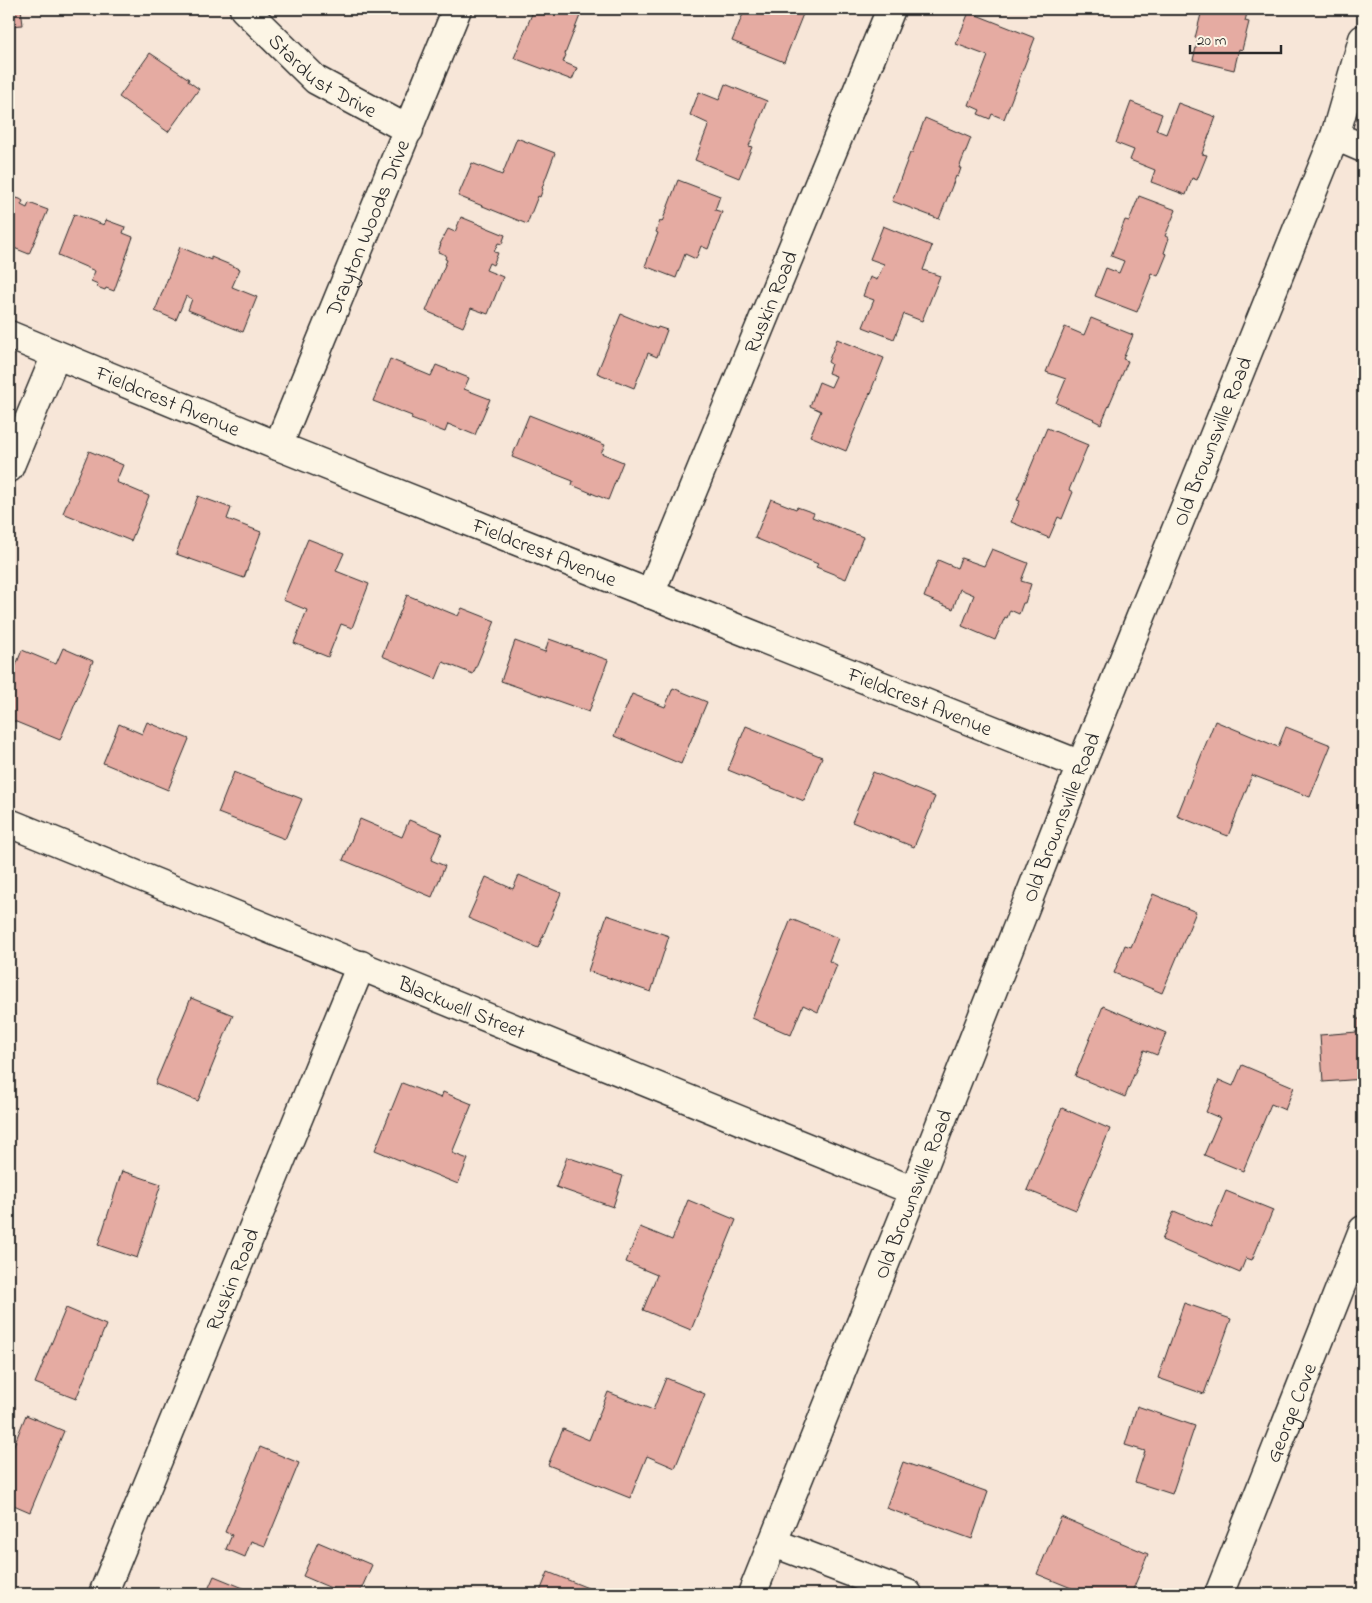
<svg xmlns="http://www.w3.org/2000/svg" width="1372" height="1603" font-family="'Indie Flower',sans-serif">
<rect width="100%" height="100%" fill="#f7e6d8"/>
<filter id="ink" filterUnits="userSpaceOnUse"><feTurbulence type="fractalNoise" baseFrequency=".02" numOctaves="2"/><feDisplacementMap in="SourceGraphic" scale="10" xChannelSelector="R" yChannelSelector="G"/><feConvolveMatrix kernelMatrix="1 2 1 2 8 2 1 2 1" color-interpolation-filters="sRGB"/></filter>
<g filter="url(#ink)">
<path fill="#e5aba2" stroke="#2b2b2b" d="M9,9H21L23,25L9,26Z
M534,9H570L581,13L565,54L566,55L563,62L577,68L572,80L514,58Z
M745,9H805L784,62L732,41Z
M1198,9H1248L1245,21L1249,22L1242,50L1239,49L1234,70L1193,60L1198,39L1195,38L1202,10Z
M969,12L1035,38L1004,119L992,114L990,119L978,114L980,110L969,105L988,56L956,44Z
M150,53L189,79L188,81L199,89L168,132L119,97Z
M725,84L767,101L749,146L752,147L739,178L695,160L709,124L690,115L699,92L719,100Z
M1131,102L1162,114L1156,130L1166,134L1178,103L1216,117L1202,154L1207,155L1197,180L1192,178L1186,195L1151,182L1155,170L1130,160L1134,150L1116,143Z
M925,118L971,138L959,168H961L958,177L956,176L939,219L892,201L910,153H912Z
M517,138L555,153L542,188L543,189L540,197L538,196L527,224L458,196L472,163L502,175Z
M678,180L720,196L715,210L722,212L708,249L701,246L696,259L685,254L676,278L645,266L658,233L656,232L660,221L662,222Z
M9,196L20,199L23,201L21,205L27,208L29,203L48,210L29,254L9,246Z
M1139,196L1176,210L1165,236L1169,238L1164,253L1167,254L1158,276L1151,273L1150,277H1151L1137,312L1095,296L1106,268L1119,273L1124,261L1111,256L1125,220L1129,221Z
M74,214L104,225L106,220L125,227L123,233L133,237L114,291L106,288L105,290L97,287L98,284L91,281L95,271L58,255Z
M461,217L505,235L502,244L498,243L494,252L498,253L493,265L489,263L486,270L503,277L488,314L471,308L463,327L426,311L447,260L445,259L446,255L438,252L441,244H440L448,229L455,232Z
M883,226L932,246L923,270L940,276L922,321L904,314L894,339L863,327L874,300L863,296L870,277L877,280L884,264L870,259Z
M180,247L211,260V257L240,269L232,287L257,297L243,332L188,310L192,299L186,296L176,320L155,311Z
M621,314L657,329L658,327L667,330L657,357L648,353L634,388L597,373Z
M1091,318L1133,335L1123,359L1128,361L1101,424L1093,420L1094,419L1056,403L1066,379L1046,372L1065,327L1084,335Z
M837,339L884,358L872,388L873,389L871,394L870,393L846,451L810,436L821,411L810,406L819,382L831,387L836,376L828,373L831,364L828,362Z
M390,359L431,376L436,365L469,378L464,389L490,399L475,435L448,424L445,432L411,419L412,416L373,401Z
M529,415L605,445L601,453L623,462L608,500L572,485L573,481L512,457Z
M1047,428L1088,445L1069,490L1073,492L1062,519L1058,517L1049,538L1011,522L1020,501L1017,500Z
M89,451L123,465L116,482L149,496L131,541L63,513Z
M198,496L231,508L227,519L261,532L244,578L176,554Z
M771,499L796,509L797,507L814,513L812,517L863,537L846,579L816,567L818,564L755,538Z
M308,539L344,553L336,571L369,584L352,628L341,624L328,657L294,643L307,610L283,600Z
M992,549L1028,563L1021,581L1031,584L1025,603H1023L1019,614L1010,610L1007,618L1005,617L995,640L962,626L974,595L960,589L953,609L924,597L938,560L957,568L961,558L984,566Z
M407,595L458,616L462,608L495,621L473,674L443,662L436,679L382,656Z
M549,639L608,660L589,712L501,681L515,641L545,652Z
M63,648L93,661L60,740L9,719V683L22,650L56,664Z
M673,688L707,702L681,764L614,736L632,694L665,707Z
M1215,721L1278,747L1286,727L1331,745L1310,797L1252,775L1228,836L1177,816Z
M147,722L189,739L168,790L103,763L119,724L142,734Z
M746,726L822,757L804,801L728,770Z
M234,772L302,799L285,839L218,813Z
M873,772L935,797L914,847L852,822Z
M360,819L402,837L409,820L442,833L431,860L445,866L432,897L343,860Z
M519,875L561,893L538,948L468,918L486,877L513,889Z
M1153,894L1196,912L1162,993L1114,973L1125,945L1131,947Z
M607,915L669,936L651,992L588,971Z
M791,919L838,938L829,961L837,965L818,1012L803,1005L791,1035L752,1018Z
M191,998L233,1015L198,1101L155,1084Z
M1103,1006L1166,1033L1157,1055L1144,1050L1125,1097L1075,1076Z
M1357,1019H1363V1079L1323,1082L1320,1035L1357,1032Z
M1242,1065L1294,1087L1285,1110L1271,1104L1243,1171L1204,1155L1220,1118L1206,1112L1219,1080L1233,1086Z
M402,1083L441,1098L443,1092L472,1104L452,1153L468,1159L458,1184L375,1150Z
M1062,1108L1110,1129L1076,1210L1027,1190Z
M567,1157L623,1176L613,1207L556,1187Z
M122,1171L161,1184L137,1258L98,1245Z
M1226,1191L1273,1210L1252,1260L1246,1258L1240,1273L1162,1240L1174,1211L1211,1227Z
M688,1200L736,1220L691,1330L643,1310L657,1275L626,1262L640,1227L672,1240Z
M1184,1303L1231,1319L1204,1394L1158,1378Z
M66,1308L106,1325L76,1399L35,1383Z
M666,1378L705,1394L675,1468L647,1456L630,1498L548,1465L563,1429L589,1440L608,1392L653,1410Z
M1137,1406L1195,1426L1172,1494L1135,1482L1145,1451L1125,1445Z
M26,1415L64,1431L30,1512L9,1503V1457Z
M260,1447L299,1463L265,1546L251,1541L245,1557L226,1549L232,1535L225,1532Z
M903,1462L988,1492L972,1539L886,1508Z
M1061,1517L1148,1554L1131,1594H1086L1037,1574Z
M318,1542L372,1565L359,1594H345L303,1576Z
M548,1572L588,1588L585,1594H539Z
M214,1576L258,1594H206Z"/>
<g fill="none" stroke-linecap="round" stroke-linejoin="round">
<g stroke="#2b2b2b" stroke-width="31">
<g id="minor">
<path id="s1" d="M244,9L316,80L409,130"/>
<path d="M1335,136L1363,148"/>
<path id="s2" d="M9,335L278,446L1081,765"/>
<path id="s3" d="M278,446L457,9"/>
<path d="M9,468L56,355"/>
<path id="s4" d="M650,594L891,9"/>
<path id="s5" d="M9,823L914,1191"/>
<path d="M774,1543L908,1594"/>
<path id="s6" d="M103,1594L361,965"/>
<path id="s7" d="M1219,1594L1363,1230"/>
</g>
</g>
<g stroke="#2b2b2b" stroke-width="31">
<g id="major">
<path id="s8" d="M752,1594L914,1191L1081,765L1335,136L1363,39"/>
</g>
</g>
<use href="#minor" stroke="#fcf5e5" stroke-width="28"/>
<use href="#major" stroke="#fcf5e5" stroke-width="28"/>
</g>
</g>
<g text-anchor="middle" stroke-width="4.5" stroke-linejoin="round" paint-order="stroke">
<g font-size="21" fill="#2b2b2b" stroke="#fcf5e5">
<text dy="7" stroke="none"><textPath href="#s1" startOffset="104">Stardust Drive</textPath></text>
<text dy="7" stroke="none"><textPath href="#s3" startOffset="236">Drayton Woods Drive</textPath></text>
<text dy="7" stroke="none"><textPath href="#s4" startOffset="316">Ruskin Road</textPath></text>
<text dy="7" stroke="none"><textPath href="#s2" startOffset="172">Fieldcrest Avenue</textPath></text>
<text dy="7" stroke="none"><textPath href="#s8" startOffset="1241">Old Brownsville Road</textPath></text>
<text dy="7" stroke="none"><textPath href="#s2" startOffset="578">Fieldcrest Avenue</textPath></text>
<text dy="7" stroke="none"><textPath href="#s2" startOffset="982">Fieldcrest Avenue</textPath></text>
<text dy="7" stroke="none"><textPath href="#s8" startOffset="836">Old Brownsville Road</textPath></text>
<text dy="7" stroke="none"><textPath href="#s5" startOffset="489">Blackwell Street</textPath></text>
<text dy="7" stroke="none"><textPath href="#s8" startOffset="431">Old Brownsville Road</textPath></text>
<text dy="7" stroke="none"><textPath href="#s6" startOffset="340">Ruskin Road</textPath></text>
<text dy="7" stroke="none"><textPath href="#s7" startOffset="195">George Cove</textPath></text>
</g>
</g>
<rect width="1372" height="1603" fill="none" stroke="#fcf5e5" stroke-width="30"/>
<rect x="15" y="15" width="1342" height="1573" fill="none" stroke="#2b2b2b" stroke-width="2" filter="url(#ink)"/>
<path d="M1190 45v8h91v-8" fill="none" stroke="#2b2b2b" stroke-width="2.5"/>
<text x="1197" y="45" font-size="15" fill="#2b2b2b" stroke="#fcf5e5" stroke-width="4" paint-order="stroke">20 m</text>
</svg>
